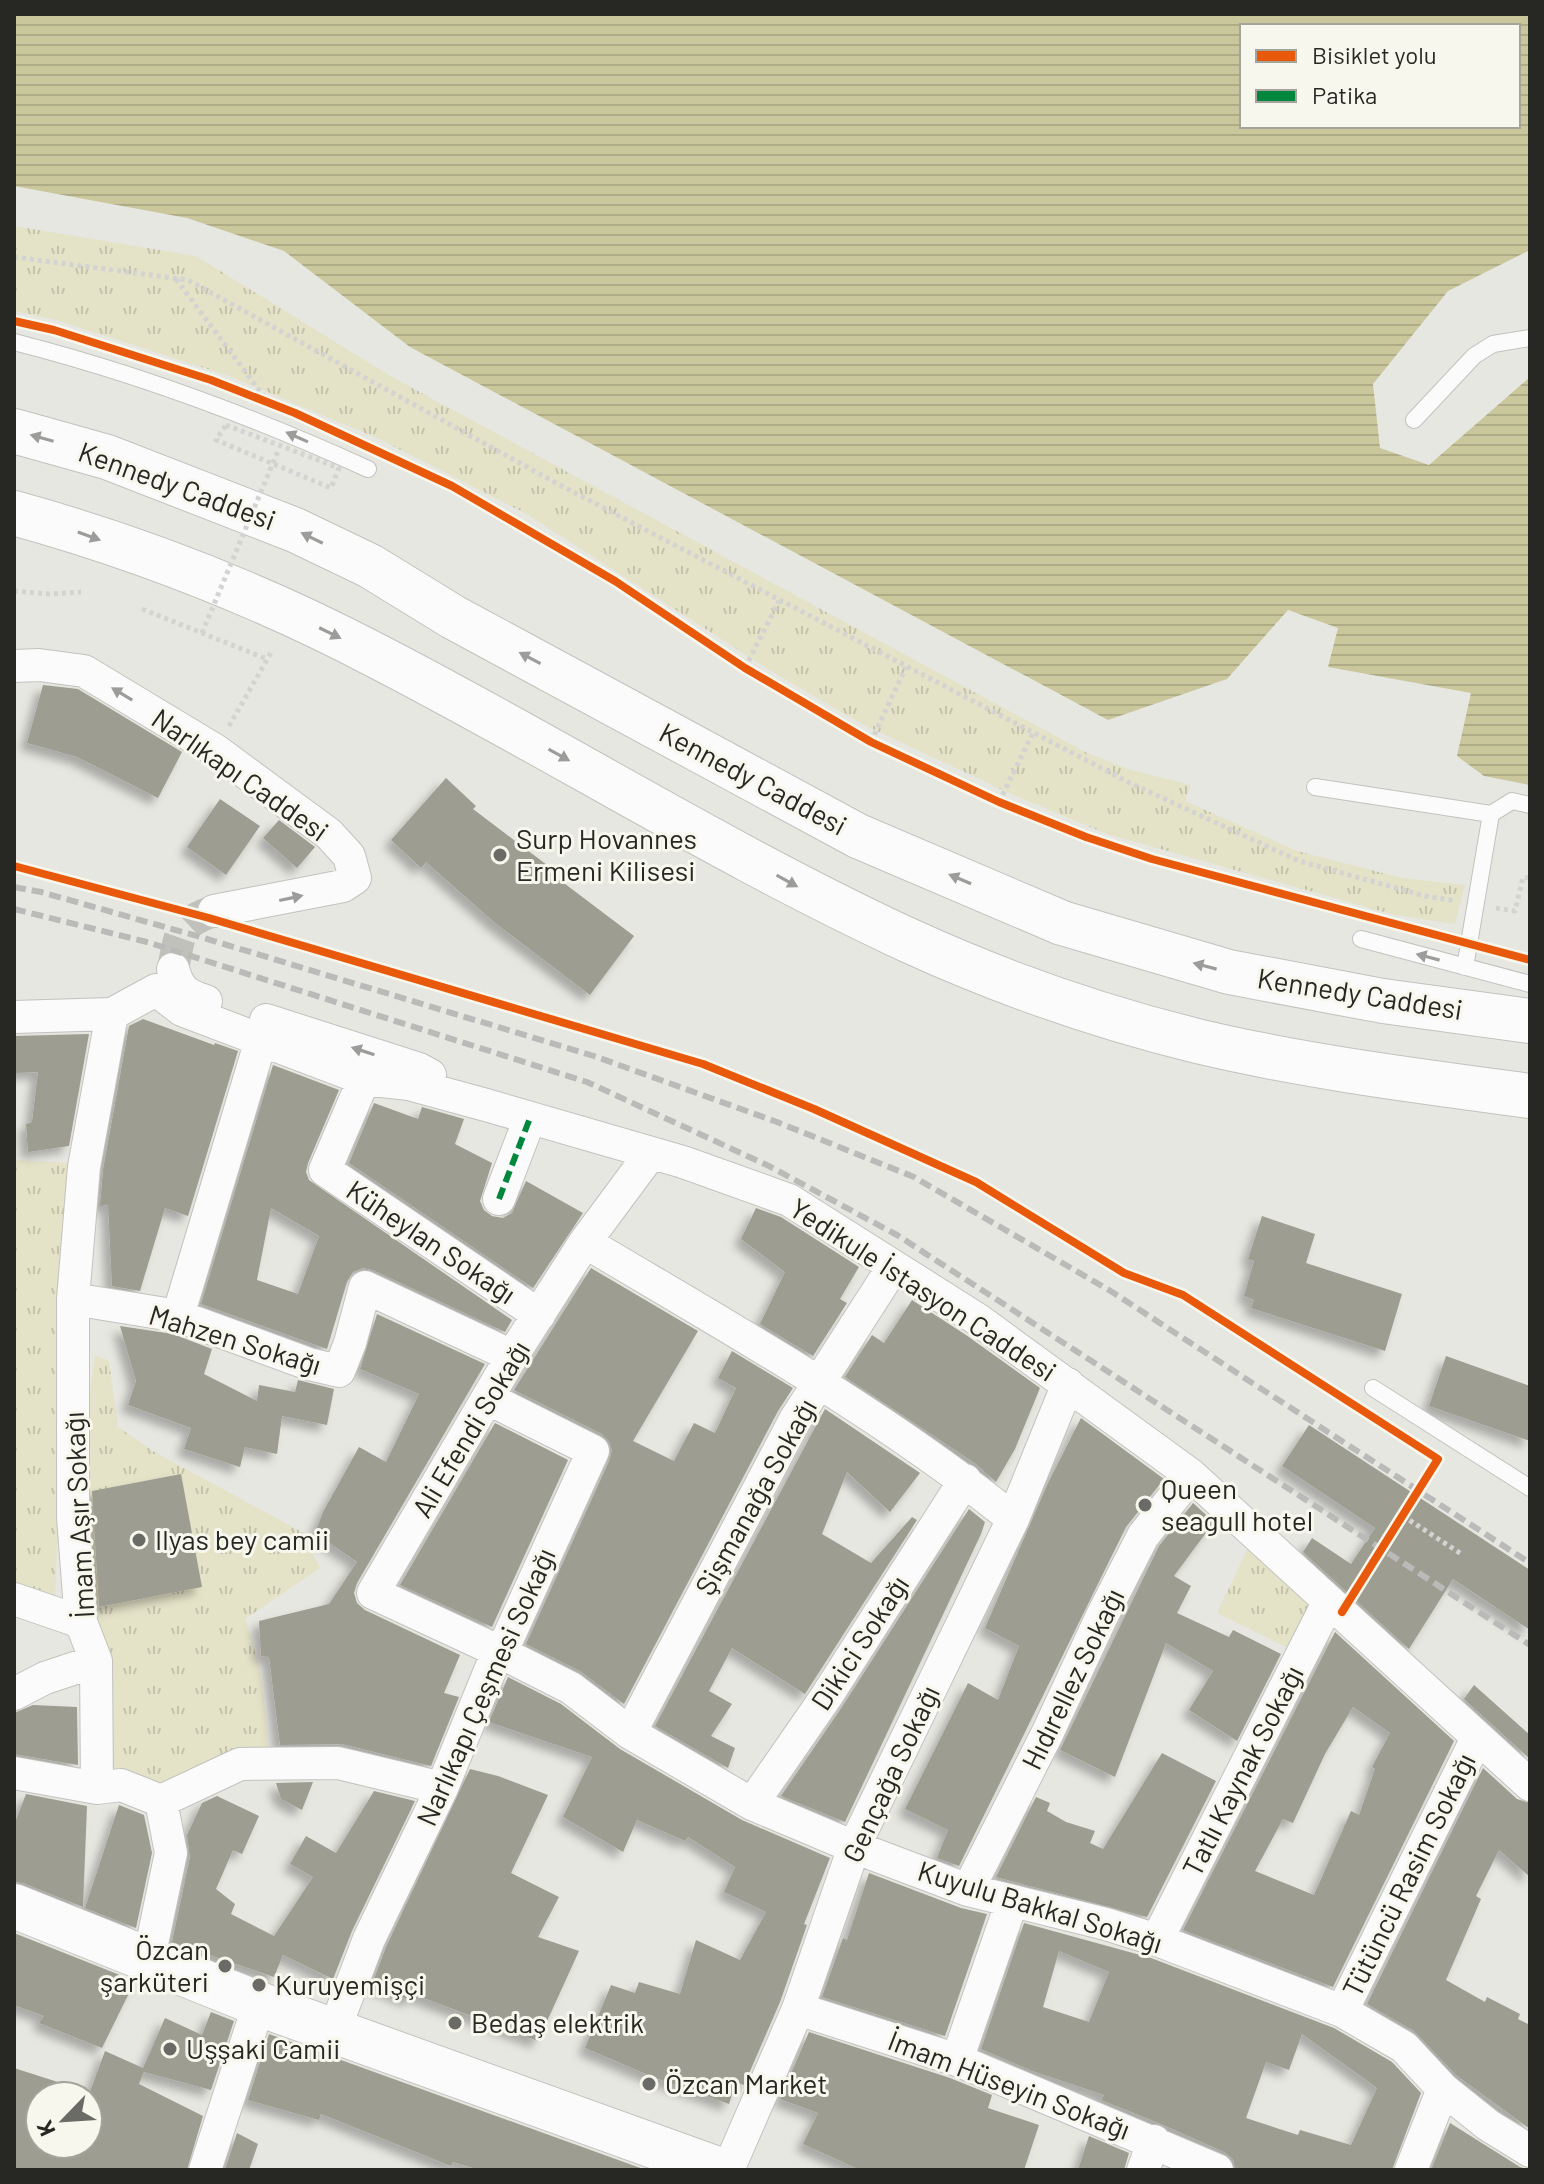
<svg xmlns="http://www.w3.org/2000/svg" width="1544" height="2184" font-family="Barlow,sans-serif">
<defs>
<pattern id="park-tufts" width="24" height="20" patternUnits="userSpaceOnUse" patternTransform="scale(2)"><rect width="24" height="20" fill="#e4e2c7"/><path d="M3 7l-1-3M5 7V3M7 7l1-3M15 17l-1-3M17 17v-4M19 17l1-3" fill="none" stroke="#c4c2ab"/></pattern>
<pattern id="water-rules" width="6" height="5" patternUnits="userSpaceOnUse" patternTransform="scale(2)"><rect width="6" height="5" fill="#cac79d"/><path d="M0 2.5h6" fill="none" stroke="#aeab87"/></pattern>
<filter id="shadow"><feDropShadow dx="-7" dy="7" stdDeviation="4" flood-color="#0004"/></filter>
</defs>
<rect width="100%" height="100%" fill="#e7e7e2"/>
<path fill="url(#park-tufts)" d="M14,226L196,256L392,377L1087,753L1131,770L1191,785L1185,801L1297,851L1402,878L1465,885L1455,924L1395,915L1107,834L1011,794L862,724L771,671L525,513L379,439L229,376L56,320L14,311Z
M14,1160L69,1163L55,1607L14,1598Z
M95,1355L109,1361L118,1427L156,1453L302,1532L320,1568L245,1619C262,1666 265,1701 268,1751L179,1791L96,1769L76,1497Z
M1248,1548L1315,1597L1290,1649L1217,1613Z"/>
<path fill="url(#water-rules)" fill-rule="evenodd" d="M14,14H1530V250L1448,291L1373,384L1380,448L1429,465L1530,377V785L1484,776L1457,756L1471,693L1328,667L1338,628L1288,610L1227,679L1108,720L410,347L284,251L187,218L14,186ZM1242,26H1518V126H1242Z"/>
<path fill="#9e9d91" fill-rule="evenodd" filter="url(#shadow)" d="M43,685L78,689L182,752L158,798L77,757L27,743Z
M446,778L476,806L473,809L547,865L544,868L634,936L590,995L495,923L426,862L421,868L391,840Z
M220,799L260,826L226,875L187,847Z
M279,820L315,847L297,868L263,838Z
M143,1019L214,1045L215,1043L238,1051L188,1216L165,1208L140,1291L112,1286L108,1205L100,1206L103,1170L129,1026Z
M89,1034L69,1146L28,1152L26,1124L32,1122L38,1072L14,1073V1036Z
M273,1065L339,1090L308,1163L306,1172L309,1180L512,1320L505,1332L373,1270L363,1268L353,1272L347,1282L327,1349L201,1304ZM271,1208L319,1236L298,1294L257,1280Z
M374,1103L418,1119L422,1107L464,1119L455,1144L492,1163L480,1201L484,1210L492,1216L503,1218L512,1213L526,1181L583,1213L533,1288L349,1163Z
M756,1208L781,1217L859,1267L840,1299L847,1303L813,1356L760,1324L785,1272L741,1239Z
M1262,1216L1315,1234L1306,1263L1402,1294L1385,1351L1251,1308L1254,1300L1244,1296L1254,1261L1248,1259Z
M591,1268L698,1331L633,1441L674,1461L694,1423L715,1433L736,1388L718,1378L732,1351L793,1388L778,1411L624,1704L580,1671L526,1644L610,1459L612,1450L609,1441L602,1434L514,1390Z
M912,1300L966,1335L1040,1388L1015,1449L996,1482L976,1464L845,1377L872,1335L884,1343Z
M377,1314L485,1364L357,1583L354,1593L357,1603L365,1610L460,1655L444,1693L459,1697L431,1766L342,1744L280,1745L269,1657L261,1656L259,1621L329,1604L357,1562L315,1533L323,1512L359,1447L386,1462L419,1394L360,1369Z
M120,1326L173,1334L212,1349L204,1374L257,1401L259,1385L295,1392L298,1380L334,1389L327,1425L282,1416L277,1454L245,1447L240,1467L184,1449L191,1428L128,1405L136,1381Z
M1446,1356L1530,1386V1441L1429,1406Z
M825,1409L920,1473L890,1512L847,1472L822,1534L871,1563L912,1517L917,1520L805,1694L732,1648L709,1691L732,1704L711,1736L735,1748L728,1768L655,1726Z
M1081,1418L1164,1479L1126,1527L959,1866L937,1858L948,1830L905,1809L968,1683L998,1700L1019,1646L985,1628L1048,1483Z
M495,1423L568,1460L492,1627L400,1585Z
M1309,1425L1530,1570V1630L1453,1579L1409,1649L1303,1552L1312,1538L1351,1564L1375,1528L1282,1466Z
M181,1474L202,1587L99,1607L92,1491Z
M1193,1503L1214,1522L1174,1576L1191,1586L1177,1613L1229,1637L1233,1630L1281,1654L1237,1741L1189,1710L1213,1671L1166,1643L1115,1777L1060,1750L1159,1546Z
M969,1509L985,1522L981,1534L845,1822L781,1796L842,1707Z
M1335,1632L1454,1741L1333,1987L1183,1930ZM1353,1707L1390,1733L1372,1767L1375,1769L1359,1815L1351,1811L1314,1895L1255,1871L1283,1819L1293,1823L1325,1754Z
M508,1677L561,1704L620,1749L742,1820L830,1858L804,1924L807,1925L780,2002L744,2085L736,2082L729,2104L653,2077L585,2048L611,1985L635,1993L639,1982L680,1994L696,1940L740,1960L766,1912L724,1892L735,1867L688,1837L685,1841L637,1820L623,1852L563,1817L592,1757L489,1722Z
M1474,1685L1530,1735V1759L1464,1699Z
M33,1705L77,1707L78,1765L14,1754V1713Z
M1162,1753L1216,1781L1147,1917L996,1877L1036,1797L1050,1803L1047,1811L1066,1822L1095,1831L1090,1843L1103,1849Z
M1483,1768L1517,1799L1530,1803V1877L1499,1850L1476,1896L1481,1899L1446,1980L1485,2002L1487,1997L1520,2014L1518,2019L1530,2025V2129L1456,2075L1414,2031L1367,2004Z
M470,1769L498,1776L548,1795L511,1873L559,1897L538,1937L579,1951L538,2041L413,1994L410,2000L372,1984L386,1947Z
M313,1782L302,1810L281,1799L276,1783Z
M374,1791L415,1801L352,1931L333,1979L283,1955L274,1977L172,1942L190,1857L187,1835L202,1803L217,1796L259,1816L242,1854L233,1850L216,1889L235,1904L231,1914L274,1936L313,1877L290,1864L306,1836L336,1853Z
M26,1794L87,1806L83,1907L23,1883L14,1882V1825Z
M119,1805L144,1815L152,1853L136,1928L85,1908Z
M869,1873L961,1908L987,1914L945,2036L822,1997L843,1938L847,1940Z
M1024,1923L1151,1958L1334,2028L1392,2062L1421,2093L1392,2170H1236L1233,2159L1224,2152L1161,2124L1101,2100L1104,2095L1032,2071L981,2049ZM1059,1951L1109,1972L1089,2022L1043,2007ZM1302,2034L1377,2088L1351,2145L1300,2130L1298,2135L1246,2118L1266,2062L1289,2070Z
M14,1933L135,1981L102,2048L39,2023L44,2016L14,2005Z
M211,2012L234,2021L211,2090L144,2072L139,2084L203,2116L187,2170H14V2068L86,2091L85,2096H40V2144H88V2097L105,2051L143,2068L165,2018L202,2035Z
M809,2032L950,2078L992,2095L988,2108L1039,2125L1024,2170H860L803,2144L818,2113L780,2099Z
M269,2034L646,2170H480L453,2162L451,2166L321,2114L319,2120L248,2100Z
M1450,2123L1520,2167L1530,2170H1431Z
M237,2133L258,2144L249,2170H225Z
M1089,2136L1129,2153L1124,2170H1078Z"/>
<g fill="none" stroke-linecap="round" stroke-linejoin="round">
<path stroke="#c1c1bc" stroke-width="32" stroke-dasharray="32 16" stroke-linecap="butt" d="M173,969C180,934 178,923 214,911"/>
<g stroke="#c2c2be" stroke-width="18">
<path id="lane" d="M14,342C136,373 254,417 368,469
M1414,420L1474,356L1493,344L1530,338
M1315,787L1491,814
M1361,939L1530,984
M1465,967L1491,814L1512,801L1530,805
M1373,1388L1530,1488"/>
</g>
<g stroke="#c2c2be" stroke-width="34">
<path id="street" d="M14,666L39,665L84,671L215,750L329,834L349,856L355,878L343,886L214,911
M173,969C179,990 186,995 206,1001
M14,1017L112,1014L156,990L182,1010L364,1079L409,1084L486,1105L683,1162L789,1200L977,1319L1191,1475L1530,1785
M266,1020L419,1069L430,1075
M364,1079L325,1170L539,1315
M651,1153L585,1242L512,1356L373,1593L498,1651L571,1688L630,1733L752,1804L854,1847L968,1890L1106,1924L1157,1940L1342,2011L1404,2047L1443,2089L1488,2125L1530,2151
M499,1199L530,1118
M585,1242C731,1329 880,1412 1013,1519
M73,1299L178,1316L309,1364L339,1371L350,1343L365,1287L512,1356
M178,1316L261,1040
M14,1599L81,1622
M14,1694L45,1678L96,1661
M630,1733L795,1420L893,1267
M14,1773L97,1788L121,1785L161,1801
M97,1788L96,1661L81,1622L73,1517V1299L84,1167L112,1014
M161,1801L240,1764L338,1763L442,1788
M752,1804L826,1697L965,1480
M968,1890L1047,1734L1102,1616L1143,1536L1191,1475
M1157,1940L1329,1601
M149,1958L171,1853L161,1801
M798,2009L957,2060L1217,2170
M1342,2011L1477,1738
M334,2031L369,1939L442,1788L498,1651L508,1638L593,1451L489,1399
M957,2060L1012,1901
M205,2170L259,2004
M728,2170L798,2009L854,1847L1013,1519L1068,1384
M1143,2170L1154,2141
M1411,2170L1443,2089"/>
</g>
<g stroke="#c2c2be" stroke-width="46">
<path id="secondary" d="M14,1906L259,2004L720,2170"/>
</g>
<g stroke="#c2c2be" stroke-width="46">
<path id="highway" d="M14,431L107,457L295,530L370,566L453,617L858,836L1062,923L1229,972L1383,1001L1530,1021
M14,513C137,547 260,595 373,654C554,747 726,856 910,941C1002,983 1100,1017 1197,1041C1306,1067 1419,1081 1530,1096"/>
</g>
<path stroke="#d3d3d1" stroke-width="5" stroke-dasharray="4 4" stroke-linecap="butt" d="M14,257L188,280L556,483L1128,782L1299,861L1425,896L1455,901
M176,279L268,402
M226,425L339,468L331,488L216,440Z
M14,591L49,594L81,592
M142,609L267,659
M745,668L779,601
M229,726L272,651
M871,742L906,667
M999,802L1033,733
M1496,908L1515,911L1523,877L1530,878
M1403,1516L1463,1555"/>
<use href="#lane" stroke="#fbfbfb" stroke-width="16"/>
<use href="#street" stroke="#fbfbfb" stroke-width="32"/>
<use href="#secondary" stroke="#fbfbfb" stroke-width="44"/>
<use href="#highway" stroke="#fbfbfb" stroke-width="44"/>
<path stroke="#babab9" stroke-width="6" stroke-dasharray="12 6" stroke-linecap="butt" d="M14,887L41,892L204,938L594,1056L777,1122L914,1177L1109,1290L1530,1563
M14,909L147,942L587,1082L769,1166L897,1235L1530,1645"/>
<path stroke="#d3d3d1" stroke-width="5" stroke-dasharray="4 4" stroke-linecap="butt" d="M202,633L278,451"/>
<path stroke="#00873e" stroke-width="6" stroke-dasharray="12 6" stroke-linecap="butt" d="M499,1199L530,1118"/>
<g stroke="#f8f7ed" stroke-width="13">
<path id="cycleway" d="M14,321L54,330L211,380L295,413L452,486L615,581L745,668L871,742L999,802L1086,837L1152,859L1530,960
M14,866L209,918L703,1064L814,1109L976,1182L1124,1273L1183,1295L1438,1459L1342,1612"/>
</g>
<use href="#cycleway" stroke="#e8590c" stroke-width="8"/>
</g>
<defs><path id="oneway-solid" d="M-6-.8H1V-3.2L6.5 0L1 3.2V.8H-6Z" transform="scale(2)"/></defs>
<g fill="#9c9c9a">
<use href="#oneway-solid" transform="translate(297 437) rotate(-156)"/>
<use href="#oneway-solid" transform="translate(42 438) rotate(-164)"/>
<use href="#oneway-solid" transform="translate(89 536) rotate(20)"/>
<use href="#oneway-solid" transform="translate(312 538) rotate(-154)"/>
<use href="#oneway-solid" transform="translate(330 633) rotate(26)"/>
<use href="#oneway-solid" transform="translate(530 658) rotate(-152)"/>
<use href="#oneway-solid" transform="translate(122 694) rotate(-149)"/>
<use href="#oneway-solid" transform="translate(559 755) rotate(29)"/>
<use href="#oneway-solid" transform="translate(960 879) rotate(-157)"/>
<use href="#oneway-solid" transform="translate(787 881) rotate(29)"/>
<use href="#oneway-solid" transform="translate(291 898) rotate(-12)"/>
<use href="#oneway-solid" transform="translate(1428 957) rotate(-165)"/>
<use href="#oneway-solid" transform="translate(1205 966) rotate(-165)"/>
<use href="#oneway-solid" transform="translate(363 1051) rotate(-162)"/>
</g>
<g fill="#6a6a66" stroke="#f8f7ed" stroke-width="3">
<circle cx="500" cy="855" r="8"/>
<circle cx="1145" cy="1505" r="8"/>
<circle cx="139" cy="1540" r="8"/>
<circle cx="225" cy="1966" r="8"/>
<circle cx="259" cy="1985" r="8"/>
<circle cx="455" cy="2023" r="8"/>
<circle cx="170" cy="2049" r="8"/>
<circle cx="649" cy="2084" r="8"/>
</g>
<g text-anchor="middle" stroke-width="6" stroke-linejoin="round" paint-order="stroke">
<g font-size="28" fill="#272723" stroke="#f8f7ed">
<text transform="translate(177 486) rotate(20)" y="10">Kennedy Caddesi</text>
<text transform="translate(240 775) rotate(35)" y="10">Narlıkapı Caddesi</text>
<text transform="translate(753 779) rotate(28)" y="10">Kennedy Caddesi</text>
<text transform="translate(1360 994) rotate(9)" y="10">Kennedy Caddesi</text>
<text transform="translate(431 1242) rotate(34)" y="10">Küheylan Sokağı</text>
<text transform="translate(923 1290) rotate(33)" y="10">Yedikule İstasyon Caddesi</text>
<text transform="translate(235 1340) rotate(17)" y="10">Mahzen Sokağı</text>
<text transform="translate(471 1429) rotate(-59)" y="10">Ali Efendi Sokağı</text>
<text transform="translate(756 1497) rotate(-61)" y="10">Şişmanağa Sokağı</text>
<text transform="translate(79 1515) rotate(-93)" y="10">İmam Aşır Sokağı</text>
<text transform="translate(860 1643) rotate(-57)" y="10">Dikici Sokağı</text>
<text transform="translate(1073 1679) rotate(-64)" y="10">Hıdırellez Sokağı</text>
<text transform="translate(486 1687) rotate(-66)" y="10">Narlıkapı Çeşmesi Sokağı</text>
<text transform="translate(1243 1771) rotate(-63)" y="10">Tatlı Kaynak Sokağı</text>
<text transform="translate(891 1774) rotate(-65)" y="10">Gençağa Sokağı</text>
<text transform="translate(1409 1875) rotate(-64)" y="10">Tütüncü Rasim Sokağı</text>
<text transform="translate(1040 1907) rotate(17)" y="10">Kuyulu Bakkal Sokağı</text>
<text transform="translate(1009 2085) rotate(21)" y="10">İmam Hüseyin Sokağı</text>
</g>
<g font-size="28" fill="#272723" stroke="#f8f7ed" text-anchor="start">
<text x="516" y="849">Surp Hovannes<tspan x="516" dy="32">Ermeni Kilisesi</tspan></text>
<text x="1161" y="1499">Queen<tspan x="1161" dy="32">seagull hotel</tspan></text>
<text x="155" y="1550">Ilyas bey camii</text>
<text x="209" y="1960" text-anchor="end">Özcan<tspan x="209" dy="32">şarküteri</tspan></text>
<text x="275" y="1995">Kuruyemişçi</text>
<text x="471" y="2033">Bedaş elektrik</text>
<text x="186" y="2059">Uşşaki Camii</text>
<text x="665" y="2094">Özcan Market</text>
</g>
</g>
<rect width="1544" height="2184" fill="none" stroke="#272723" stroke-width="32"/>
<rect x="1240" y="24" width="280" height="104" fill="#f8f7ed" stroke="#a4a49c" stroke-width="2"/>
<rect x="1256" y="50" width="40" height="12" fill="#e8590c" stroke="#a4a49c" stroke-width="2"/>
<text x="1312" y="64" font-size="24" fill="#272723">Bisiklet yolu</text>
<rect x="1256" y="90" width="40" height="12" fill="#00873e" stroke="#a4a49c" stroke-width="2"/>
<text x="1312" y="104" font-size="24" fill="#272723">Patika</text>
<g transform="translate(64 2120) rotate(245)"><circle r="38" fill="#f8f7ed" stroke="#a4a49c" stroke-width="2"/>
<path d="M0-6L14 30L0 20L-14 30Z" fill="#6a6a66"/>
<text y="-12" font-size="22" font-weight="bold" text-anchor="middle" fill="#272723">K</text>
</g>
</svg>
